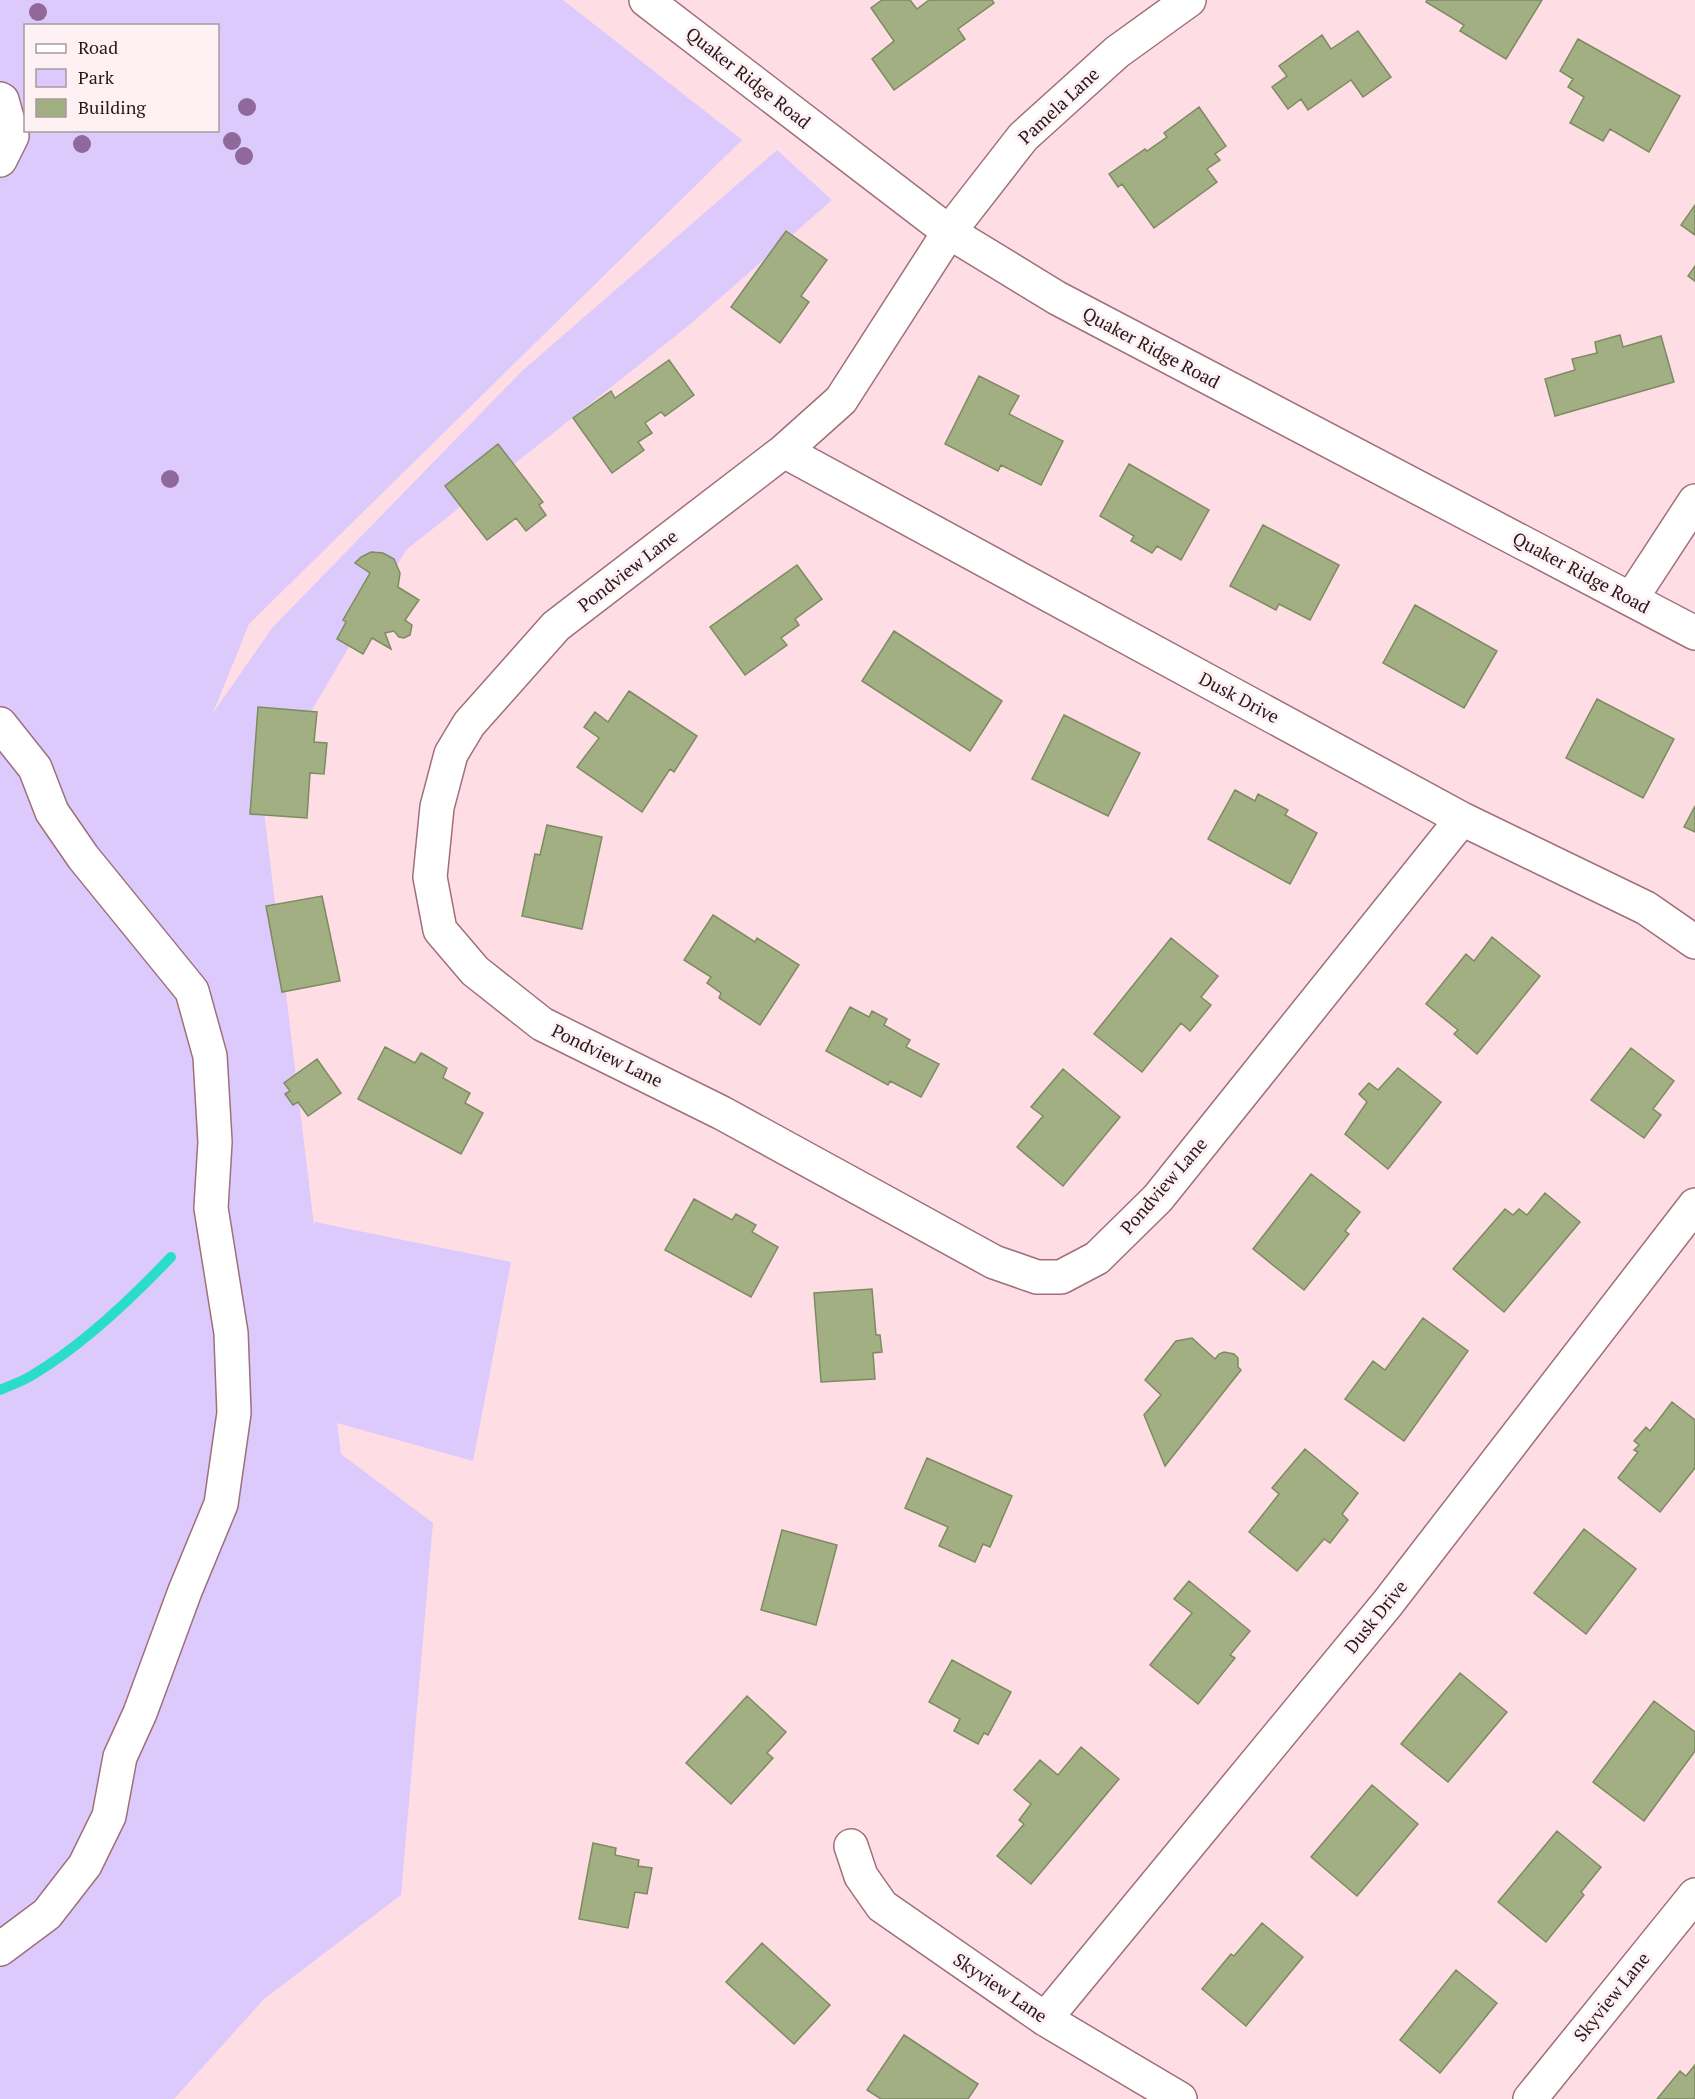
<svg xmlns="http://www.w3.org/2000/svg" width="1695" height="2099" font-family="'PT Serif',serif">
<rect width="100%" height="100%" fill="#ffdde5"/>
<path fill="#ddcafc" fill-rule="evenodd" d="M0,0H563L742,140L249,624L213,713L272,628L523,370L777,150L832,200L688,326L406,550L262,795L314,1225L315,1222L511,1262L473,1461L337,1423L341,1454L433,1523L401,1895L264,1999L174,2099H0ZM26,26H218V130H26Z"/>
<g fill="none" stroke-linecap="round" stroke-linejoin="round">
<path stroke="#2addc8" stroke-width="10" d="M0,1390C11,1385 24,1381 34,1374C81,1346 133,1297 171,1257"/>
</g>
<path fill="#a1af83" stroke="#7d8b60" stroke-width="1.5" d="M882,0H910L917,9L929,0H992L994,3L958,29L965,39L894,90L872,59L894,41L871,8Z
M1427,0H1542L1506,59L1460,31L1464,25L1426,2Z
M1358,31L1391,77L1363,97L1351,80L1308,110L1301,99L1288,109L1272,87L1287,76L1279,66L1322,35L1331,49Z
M1578,39L1680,96L1649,152L1610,129L1603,141L1570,123L1584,97L1568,87L1573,79L1560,71Z
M1199,107L1226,146L1215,154L1220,160L1207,169L1217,182L1154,228L1122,184L1118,187L1109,174L1145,149L1147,151L1167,137L1164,133Z
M1695,205V235L1681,225Z
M786,231L827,260L801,296L809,302L780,343L731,307Z
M1695,266V281L1688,276Z
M1620,335L1623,347L1661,336L1674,382L1555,416L1545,379L1575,370L1572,359L1597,353L1595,342Z
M669,360L694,395L665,416L661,412L645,423L652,433L638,442L644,450L612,473L573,418L611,391L615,398Z
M979,376L1019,396L1009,414L1063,441L1041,485L1001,465L998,471L945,444Z
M498,444L543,502L539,505L546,515L526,531L516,518L487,540L445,486Z
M1129,464L1209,510L1181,560L1157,546L1152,553L1131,541L1134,536L1100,516Z
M1263,525L1339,565L1310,620L1279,604L1276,610L1230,586Z
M371,552L383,553L394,559L400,573L398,587L419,600L405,620L412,625L410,635L404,638L399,637L394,631L385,633L391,649L372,638L363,654L337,639L346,622L343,620L370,573L355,563L361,557Z
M797,565L822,599L795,619L799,625L781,638L787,645L745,675L710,627Z
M1415,605L1497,651L1464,708L1383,663Z
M894,631L1002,701L970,751L862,681Z
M629,691L697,736L674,772L670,769L642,812L577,767L599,738L584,727L595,712L608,722Z
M1597,699L1674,739L1643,798L1566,758Z
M258,707L317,712L314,742L327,743L324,774L310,773L307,818L250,814Z
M1064,715L1140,753L1108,816L1032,779Z
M1235,790L1255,801L1258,794L1288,810L1285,815L1317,833L1290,884L1208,839Z
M1695,806V832L1684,827Z
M547,825L602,837L582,929L522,916L535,854L540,855Z
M322,896L340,981L282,992L266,906Z
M713,915L755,942L757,938L799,965L760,1025L719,998L721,993L707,983L711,977L684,960Z
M1492,937L1540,976L1477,1054L1454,1034L1458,1030L1426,1004L1466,954L1474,961Z
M1171,938L1218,976L1201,997L1211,1005L1190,1031L1181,1023L1142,1072L1094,1034Z
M850,1007L869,1017L872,1011L887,1019L884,1025L910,1040L906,1047L939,1064L921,1097L890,1081L888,1085L826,1051Z
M385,1047L415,1063L421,1053L423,1054L447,1068L443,1078L470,1093L465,1103L483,1113L461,1154L358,1099Z
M1631,1048L1674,1081L1653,1109L1661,1115L1644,1138L1591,1100Z
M317,1059L341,1093L308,1116L298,1102L293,1105L285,1094L290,1091L284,1083Z
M1398,1068L1441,1102L1388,1169L1345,1134L1367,1102L1359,1094L1369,1083L1378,1090Z
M1063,1069L1120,1117L1063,1186L1017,1147L1043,1116L1031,1107Z
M1311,1174L1360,1212L1345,1231L1349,1234L1304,1290L1253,1249Z
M1545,1193L1580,1222L1504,1312L1453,1269L1505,1209L1513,1215L1519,1209L1527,1215Z
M694,1199L732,1220L736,1214L756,1225L752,1232L778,1247L751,1297L665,1250Z
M872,1289L876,1335H880L882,1352L873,1353L875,1379L821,1382L814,1293Z
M1423,1318L1468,1351L1404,1441L1345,1399L1373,1361L1385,1370Z
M1192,1338L1215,1359L1219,1354L1224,1352L1234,1354L1238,1358V1367L1241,1370L1165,1466L1144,1415L1161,1395L1145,1380L1176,1341Z
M1672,1402L1695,1420V1468L1660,1512L1618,1478L1638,1452L1634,1450L1639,1445L1634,1441L1646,1427L1650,1431Z
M1305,1449L1358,1493L1342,1514L1348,1520L1330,1543L1324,1539L1297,1571L1249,1532L1279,1494L1272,1488Z
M927,1458L1012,1496L990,1547L983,1544L975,1562L939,1546L948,1527L905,1508Z
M1584,1529L1636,1569L1586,1634L1534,1593Z
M782,1530L837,1545L816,1625L761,1610Z
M1189,1581L1250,1631L1230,1655L1235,1658L1198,1704L1150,1665L1192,1613L1174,1599Z
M952,1660L1011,1692L988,1735L984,1733L978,1744L954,1731L960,1719L929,1702Z
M1460,1673L1507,1712L1448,1782L1401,1744Z
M747,1696L786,1732L767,1753L773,1758L731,1804L686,1763Z
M1654,1701L1695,1732V1751L1644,1821L1593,1782Z
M1081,1747L1119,1779L1031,1884L997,1856L1024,1824L1019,1820L1031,1804L1014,1790L1040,1760L1058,1775Z
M1372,1785L1418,1824L1357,1896L1311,1857Z
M1557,1831L1601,1867L1581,1892L1584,1895L1546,1942L1498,1902Z
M593,1843L616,1848L615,1855L639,1860L638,1866L652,1868L647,1894L635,1892L628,1928L579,1919Z
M1262,1923L1303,1957L1246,2026L1202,1989L1231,1954L1234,1956Z
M762,1943L830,2005L794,2044L726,1982Z
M1456,1970L1497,2003L1440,2073L1400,2040Z
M904,2035L978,2084L968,2099H881L867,2090Z
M1695,2065V2099H1657L1680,2071L1686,2076Z"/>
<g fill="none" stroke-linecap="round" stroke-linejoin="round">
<g stroke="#9f6f7b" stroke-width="36">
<path id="minor" d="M646,0L949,232L1057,298L1695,633
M1189,0L1117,52L1023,137L949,232L841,400L784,451L556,626L469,724L451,754L437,807L430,877L440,930L475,971L542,1024L722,1113L994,1262L1037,1277H1061L1097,1258L1158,1198L1462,819
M0,99L2,100L12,136L0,160
M784,451L1462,819L1646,908L1695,942
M1631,599L1695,501
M0,724L35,768L52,812L83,857L192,991L210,1056L215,1142L211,1208L231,1333L234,1413L221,1504L185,1591L140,1713L120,1757L109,1816L85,1865L47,1914L0,1949
M851,1846L861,1876L882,1906L1045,2019L1180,2099
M1045,2019L1387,1604L1695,1205
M1530,2099L1695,1895"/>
</g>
<use href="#minor" stroke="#fff" stroke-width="33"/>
</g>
<g fill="#91689b">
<circle cx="38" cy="12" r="9"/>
<circle cx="247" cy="107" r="9"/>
<circle cx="232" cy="141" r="9"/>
<circle cx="82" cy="144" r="9"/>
<circle cx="244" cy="156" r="9"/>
<circle cx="170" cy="479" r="9"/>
</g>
<g text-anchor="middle" stroke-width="6" stroke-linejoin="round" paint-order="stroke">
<g font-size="18" fill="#29171c" stroke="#fdf1f4">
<text transform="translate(748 78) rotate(38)" y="6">Quaker Ridge Road</text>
<text transform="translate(1059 106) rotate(-43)" y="6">Pamela Lane</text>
<text transform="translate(1151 348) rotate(28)" y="6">Quaker Ridge Road</text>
<text transform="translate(628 571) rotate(-38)" y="6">Pondview Lane</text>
<text transform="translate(1581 573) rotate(28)" y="6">Quaker Ridge Road</text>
<text transform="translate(1239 698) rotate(28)" y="6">Dusk Drive</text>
<text transform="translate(607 1056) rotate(26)" y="6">Pondview Lane</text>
<text transform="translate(1164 1186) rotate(-49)" y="6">Pondview Lane</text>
<text transform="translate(1376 1617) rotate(-51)" y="6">Dusk Drive</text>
<text transform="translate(1000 1988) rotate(34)" y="6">Skyview Lane</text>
<text transform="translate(1612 1997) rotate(-51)" y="6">Skyview Lane</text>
</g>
</g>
<rect x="24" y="24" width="195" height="108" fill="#fdf1f4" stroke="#a89a9e" stroke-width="1.5"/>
<rect x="36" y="44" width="30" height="9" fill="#ffffff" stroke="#a89a9e" stroke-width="1.5"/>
<text x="78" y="54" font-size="18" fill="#29171c">Road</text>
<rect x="36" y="69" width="30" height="18" fill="#ddcafc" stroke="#a89a9e" stroke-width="1.5"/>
<text x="78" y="84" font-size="18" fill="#29171c">Park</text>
<rect x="36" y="99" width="30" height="18" fill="#a1af83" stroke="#a89a9e" stroke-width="1.5"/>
<text x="78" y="114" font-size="18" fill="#29171c">Building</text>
</svg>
